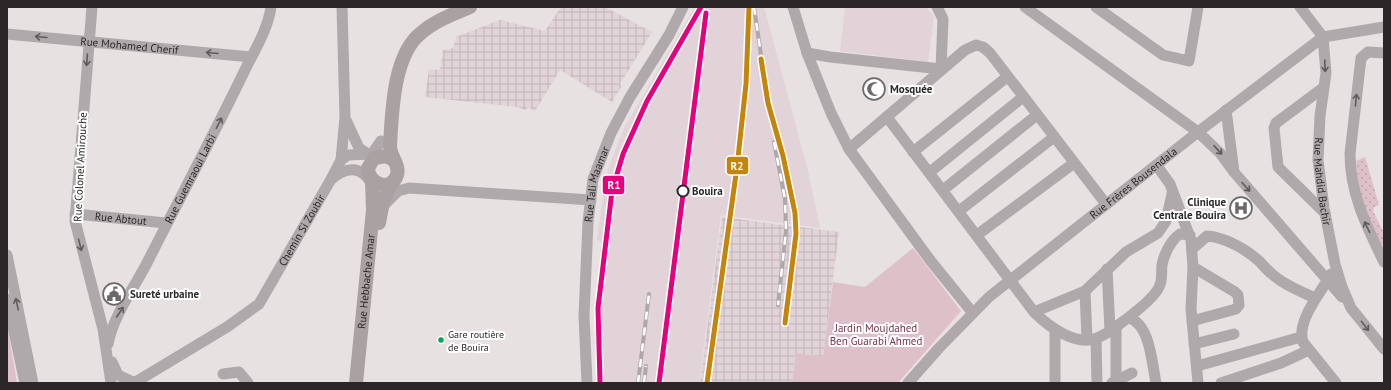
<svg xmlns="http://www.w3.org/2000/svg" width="1391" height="390" font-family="'PT Sans',sans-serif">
<defs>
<pattern id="industrial-grid" width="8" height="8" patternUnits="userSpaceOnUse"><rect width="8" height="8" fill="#e1d3d7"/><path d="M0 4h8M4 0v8" fill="none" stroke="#c1b5b9"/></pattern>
<pattern id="grass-dots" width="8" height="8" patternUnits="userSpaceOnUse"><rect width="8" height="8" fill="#dec0c9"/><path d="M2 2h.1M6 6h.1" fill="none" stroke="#bfa5ad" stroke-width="1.8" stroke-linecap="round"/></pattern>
</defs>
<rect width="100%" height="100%" fill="#e7e1e2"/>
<path fill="#e1d3d7" d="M695,7H764L808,171L820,228L721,215L699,383H597L595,325L601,242L597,240L605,180L610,163L624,128Z
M845,7L927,8L934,17L928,62L840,51Z"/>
<path fill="url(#industrial-grid)" d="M561,7H605L652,32L620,84L622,86L612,102L560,70L535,111L528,107L526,110L517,107L425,97L429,69L440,70L443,50L453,48L456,37L500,20L545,31Z
M722,217L839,232L823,357L796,353L792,383H700Z"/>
<path fill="url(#grass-dots)" d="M1365,157L1379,205L1374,207L1373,211L1384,233V244L1382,245C1367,216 1358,194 1356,161Z"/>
<path fill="#dec0c9" d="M913,248L961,311L898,383H792L796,353L823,357L833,282L865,287Z
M7,324L17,383H7Z"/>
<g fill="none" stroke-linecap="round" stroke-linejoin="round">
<g stroke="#b0a9ab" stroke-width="11">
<path d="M92,7L75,221L103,329L111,383"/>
<path d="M793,7L807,53L831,113L849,149L930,260L972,312"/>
<path d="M1025,7L1198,132L1220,153L1234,172"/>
<path d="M1096,7L1163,55L1189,61L1198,7"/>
<path id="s1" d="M1300,7L1323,37L1326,73L1320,116L1318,160L1324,208L1335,264L1342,287L1351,308L1384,349"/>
<path id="s2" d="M7,34L251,57"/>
<path d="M807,53L830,57L941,69L943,19L937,7"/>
<path d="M1384,53L1368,52L1361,58L1350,154C1350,194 1367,227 1384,262"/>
<path d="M1323,88L1276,123L1274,128L1278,167L1325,213"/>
<path d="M1226,110L1234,172L1342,297"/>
<path d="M887,117L1034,312C1048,326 1076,347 1097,338C1104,335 1109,331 1116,329L1117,326C1128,318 1154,299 1159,287C1163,280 1161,273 1162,265C1164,254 1171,240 1180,234L1190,235"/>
<path d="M346,120L359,148L374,158"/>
<path d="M849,149L965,50L976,45L983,47L990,53L1106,204"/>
<path d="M913,152L1007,77"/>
<path d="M341,160L348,155L372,154L381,141"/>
<path d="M1157,166L1170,184L1191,240L1193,267L1191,309L1198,383"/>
<path d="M930,172L1023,97"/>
<path d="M332,179C345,167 361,165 371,183"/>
<path d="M943,190L1037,115"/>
<path d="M385,204L398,191L409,188L591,200"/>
<path d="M959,211L1054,137"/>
<path id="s3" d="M75,214L166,223"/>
<path d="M977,235L1074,163"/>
<path d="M1192,249L1207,236C1224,237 1246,249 1259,261C1263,265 1267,270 1272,274C1284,285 1300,291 1315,298"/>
<path d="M7,255L33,383"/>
<path d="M1107,269L1110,330"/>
<path d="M1331,274C1322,292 1296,320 1303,342L1336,383"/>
<path d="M1085,291L1087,339"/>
<path d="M7,299L25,383"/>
<path d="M1034,312L1085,291L1126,252L1158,233L1166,221L1172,194"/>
<path d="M1129,318C1150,324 1152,363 1156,383"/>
<path d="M1192,321L1236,309L1239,305L1238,295L1235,292L1193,267"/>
<path d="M1096,339L1097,383"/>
<path id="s4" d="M108,344C114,313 136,286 150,257C181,196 213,136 243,74C253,53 268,30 271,7"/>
<path d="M1194,344L1234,334"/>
<path d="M112,362L118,375L135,383"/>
<path d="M1197,366L1301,337"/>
<path d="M223,374L239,372L248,383"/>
<path d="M1116,381V329"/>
<path id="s5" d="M134,383L227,327L259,304L330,181L341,160L345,117L342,7"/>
<path id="s6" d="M587,383L584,316L588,222L593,179L611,133L630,97L669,35L683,7"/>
<path id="s7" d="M908,383L939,348L989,297L1198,132L1323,37L1384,27"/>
<path d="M1055,383V330"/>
<path d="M1112,383L1132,373"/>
<path d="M1221,383L1281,363L1309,350"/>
</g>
<g stroke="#aaa1a3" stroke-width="14">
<path d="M395,161L386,156L374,158L368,168C368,184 391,193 397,175C400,165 390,156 390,146C392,112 393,55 421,33C435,21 453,14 470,7"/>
<path d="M379,223L383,202L391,183"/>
<path id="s8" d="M356,383L373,210L372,181"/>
</g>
<g stroke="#aea8aa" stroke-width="4">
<path id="rail" d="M754,7L768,103L783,156L795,213L796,234L785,323
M774,142L785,199L786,231L778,305
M600,383L598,308L612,191L623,154L647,101L701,7
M638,383L649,294
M644,383L646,366
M707,383L737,167L746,84L749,7"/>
</g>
<use href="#rail" stroke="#fff" stroke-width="2.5" stroke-dasharray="8" stroke-linecap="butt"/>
<g stroke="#fff" stroke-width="8">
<path id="rail-1" d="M600,383L598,308L612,191L623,154L647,101L701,7
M659,383L706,13"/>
</g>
<g stroke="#fff" stroke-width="8">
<path id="rail-2" d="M761,59L768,103L783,156L795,213L796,234L785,323
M707,383L737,167L746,84L749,7"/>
</g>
<use href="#rail-1" stroke="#e5007d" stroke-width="5"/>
<use href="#rail-2" stroke="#c4860a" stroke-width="5"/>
</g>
<defs><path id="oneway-shaft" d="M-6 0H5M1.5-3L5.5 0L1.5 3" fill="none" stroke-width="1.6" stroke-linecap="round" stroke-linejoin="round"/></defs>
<g stroke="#605b5c">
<use href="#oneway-shaft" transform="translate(41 37) rotate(-175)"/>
<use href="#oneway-shaft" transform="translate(212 53) rotate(-175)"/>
<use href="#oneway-shaft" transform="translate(87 60) rotate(94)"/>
<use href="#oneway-shaft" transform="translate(1325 66) rotate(88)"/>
<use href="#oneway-shaft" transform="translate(1356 100) rotate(-85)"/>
<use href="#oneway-shaft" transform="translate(219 123) rotate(-63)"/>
<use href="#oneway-shaft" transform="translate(1218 150) rotate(47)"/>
<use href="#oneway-shaft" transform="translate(1246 187) rotate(48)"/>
<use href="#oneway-shaft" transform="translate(1367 227) rotate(-116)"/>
<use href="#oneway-shaft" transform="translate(80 245) rotate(76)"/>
<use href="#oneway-shaft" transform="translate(17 304) rotate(-102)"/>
<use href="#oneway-shaft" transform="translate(120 312) rotate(-56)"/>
<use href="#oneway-shaft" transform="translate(1365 326) rotate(52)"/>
</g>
<defs>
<g id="mosque-ring" transform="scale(1.15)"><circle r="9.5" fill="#fff" stroke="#6d6869" stroke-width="1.5"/><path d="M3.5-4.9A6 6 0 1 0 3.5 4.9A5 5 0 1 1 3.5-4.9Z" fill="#6d6869"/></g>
<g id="hospital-ring" transform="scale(1.15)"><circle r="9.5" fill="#fff" stroke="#6d6869" stroke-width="1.5"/><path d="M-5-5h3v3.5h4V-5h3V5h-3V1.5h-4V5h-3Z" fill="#6d6869"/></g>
<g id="civic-ring" transform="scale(1.15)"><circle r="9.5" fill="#fff" stroke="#6d6869" stroke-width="1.5"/><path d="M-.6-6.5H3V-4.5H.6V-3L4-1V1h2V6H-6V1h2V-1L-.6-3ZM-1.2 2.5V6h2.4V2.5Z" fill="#6d6869"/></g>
</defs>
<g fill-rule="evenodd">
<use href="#mosque-ring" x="874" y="89"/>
<use href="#hospital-ring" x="1241" y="208"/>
<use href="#civic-ring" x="114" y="294"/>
</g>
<circle fill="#fff" stroke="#2b2728" stroke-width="2" cx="683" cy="191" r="5.5"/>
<circle fill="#00a651" stroke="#fff" stroke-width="1.5" cx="441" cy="340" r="3.5"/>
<g text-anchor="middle" stroke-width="4" stroke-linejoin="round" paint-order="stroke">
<g font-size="10" fill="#2b2728" stroke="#fff" text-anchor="start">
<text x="448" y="338">Gare routière<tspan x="448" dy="13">de Bouira</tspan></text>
</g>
<g font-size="11" fill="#2b2728" stroke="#fff">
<text dy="4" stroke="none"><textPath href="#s2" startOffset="123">Rue Mohamed Cherif</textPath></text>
<text transform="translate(80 167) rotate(-87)" y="4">Rue Colonel Amirouche</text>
<text dy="4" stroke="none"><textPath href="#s4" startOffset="185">Rue Guemraoui Larbi</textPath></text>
<text dy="4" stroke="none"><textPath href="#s1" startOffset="183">Rue Mahdid Bachir</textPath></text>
<text dy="4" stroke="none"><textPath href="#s7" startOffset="302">Rue Frères Bousendala</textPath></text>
<text dy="4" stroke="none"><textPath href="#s6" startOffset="200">Rue Tali Maamar</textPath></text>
<text dy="4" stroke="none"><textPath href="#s3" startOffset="46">Rue Abtout</textPath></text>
<text dy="4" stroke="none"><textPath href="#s5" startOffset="233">Chemin Si Zoubir</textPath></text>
<text dy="4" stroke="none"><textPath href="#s8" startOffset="102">Rue Hebbache Amar</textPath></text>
</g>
<g font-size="11" font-weight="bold" fill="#2b2728" stroke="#fff" text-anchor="start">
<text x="890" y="93">Mosquée</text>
<text x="1226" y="206" text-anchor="end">Clinique<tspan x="1226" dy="13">Centrale Bouira</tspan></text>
<text x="130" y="298">Sureté urbaine</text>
</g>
<g font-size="11" font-weight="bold" fill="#2b2728" stroke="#fff" text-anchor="start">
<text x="692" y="195">Bouira</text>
</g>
<g font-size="11" fill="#74354d" stroke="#fff">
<text x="876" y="332">Jardin Moujdahed<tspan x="876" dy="13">Ben Guarabi Ahmed</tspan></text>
</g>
</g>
<g stroke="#fff" stroke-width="1.5">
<rect x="726" y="156" width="23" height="19" rx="4" fill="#c4860a"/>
<rect x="602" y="175" width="23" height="20" rx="4" fill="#e5007d"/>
</g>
<g font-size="11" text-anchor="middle" font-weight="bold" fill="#fff">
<text x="737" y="170">R2</text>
<text x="614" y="189">R1</text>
</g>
<rect width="1391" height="390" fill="none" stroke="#2b2728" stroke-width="16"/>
</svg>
